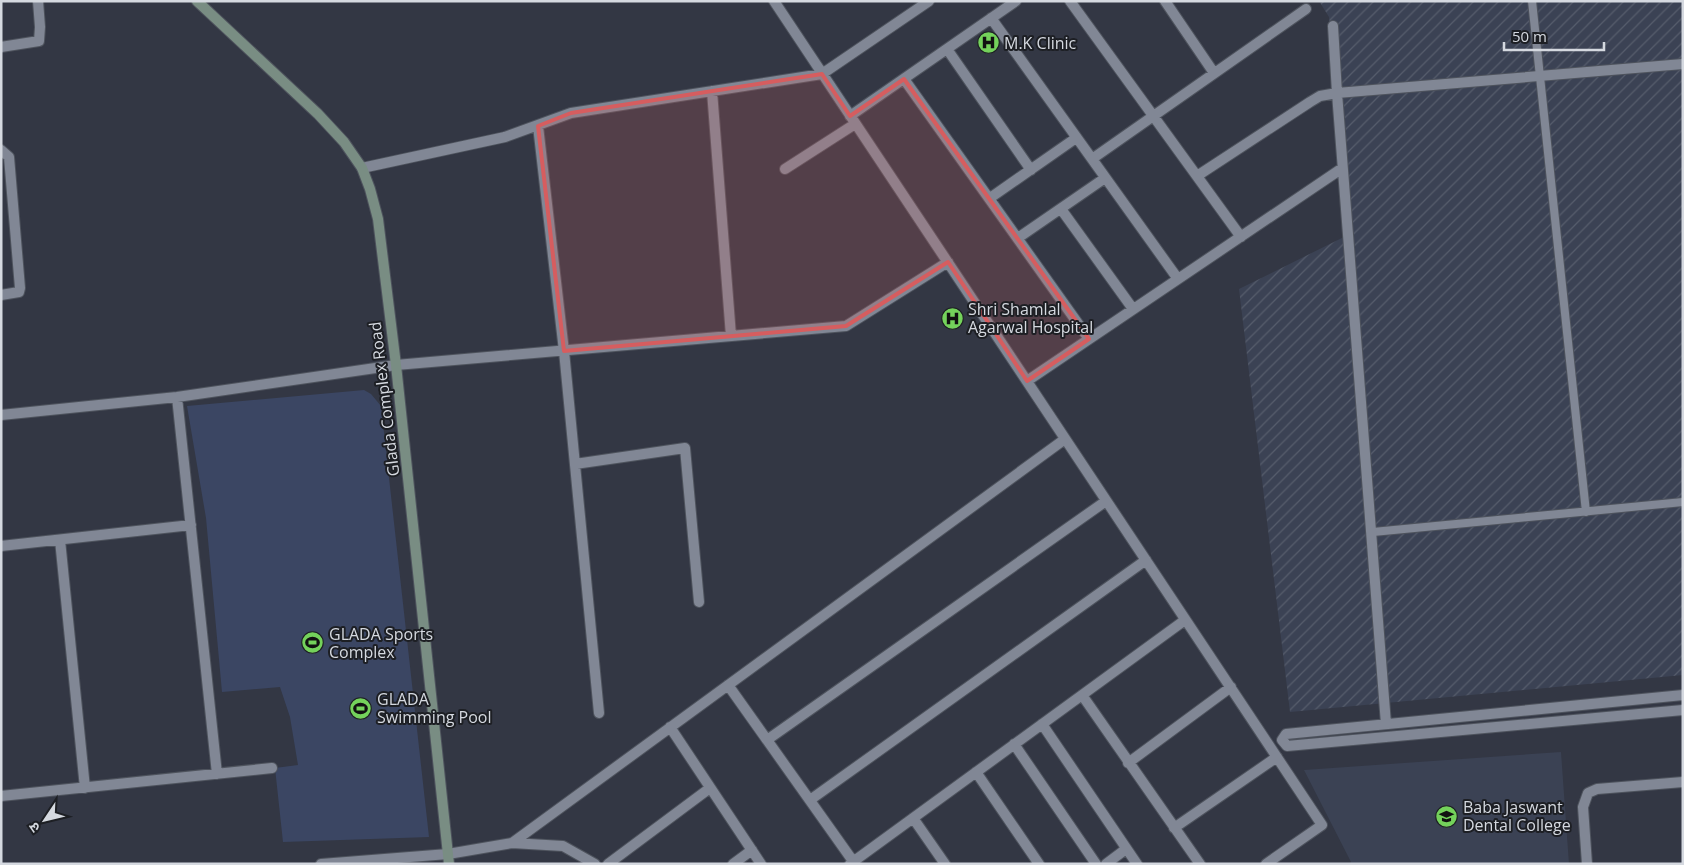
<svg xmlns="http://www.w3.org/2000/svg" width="1684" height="865" font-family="'Open Sans','Noto Sans Devanagari',sans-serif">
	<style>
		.built { fill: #3b4254 }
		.industrial { fill: url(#industrial-furrows) }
		.park { fill: #3b4663 }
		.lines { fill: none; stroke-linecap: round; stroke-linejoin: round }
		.lane-casing { stroke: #4e535d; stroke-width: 10 }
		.street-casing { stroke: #4e535d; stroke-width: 12 }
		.secondary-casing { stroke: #4e535d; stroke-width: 12 }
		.lane { stroke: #818795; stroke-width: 8 }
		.street { stroke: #818795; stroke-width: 10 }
		.secondary { stroke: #798d83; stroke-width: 10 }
		.marked { fill: #d65d5f; fill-opacity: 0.2; stroke: #d65d5f; stroke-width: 4; stroke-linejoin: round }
		.labels { text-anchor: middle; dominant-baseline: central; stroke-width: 4; stroke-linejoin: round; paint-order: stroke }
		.poi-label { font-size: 16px; fill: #d5d9e0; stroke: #1d1f24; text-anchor: start }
		.street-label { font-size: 16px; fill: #d5d9e0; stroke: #1d1f24 }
	</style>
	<defs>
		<pattern id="industrial-furrows" width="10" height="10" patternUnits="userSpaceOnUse" patternTransform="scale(1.25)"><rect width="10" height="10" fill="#3b4254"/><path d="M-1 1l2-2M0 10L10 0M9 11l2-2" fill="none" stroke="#565d6c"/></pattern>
	</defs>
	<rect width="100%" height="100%" fill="#333744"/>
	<!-- built -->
	<path class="built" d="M1561,752L1569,864H1350L1351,862L1304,770Z"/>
	<!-- industrial -->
	<path class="industrial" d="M1319,1H1683V675L1290,712L1239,289L1352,233L1329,17Z"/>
	<!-- park -->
	<path class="park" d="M364,390L371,394L381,406L429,837L283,842L275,768L298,765L290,717L280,687L222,692L206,518L187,406Z"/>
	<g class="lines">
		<defs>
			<path id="lane" d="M1532,1L1586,512
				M1373,532L1683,502"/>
			<path id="street" d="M774,1L1322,825L1266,864
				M1070,1L1241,237
				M1165,1L1214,73
				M991,18L1178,279
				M1,47L39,41L40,27L38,1
				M947,49L1031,170
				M904,79L1089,339
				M712,91L731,336
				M850,116L1016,1
				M538,126L564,351L599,713
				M1,150L9,157L20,288L19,292L1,295
				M1092,159L1306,9
				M362,168L505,137L571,113L822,74L929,1
				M785,169L855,124
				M1197,176L1310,102L1320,96L1337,93L1333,26
				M990,198L1076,138
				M1061,209L1133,309
				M1018,238L1105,178
				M1027,381L1341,169
				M177,397L217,774
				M1,415L177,397L396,365L846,326L948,262
				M575,464L685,448L699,602
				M60,540L85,788
				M1,546L191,525
				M728,685L855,864
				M1082,695L1200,864
				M1042,724L1137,864
				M1386,724L1337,93L1683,64
				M670,727L761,864
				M767,740L1106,501
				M1282,740L1286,734L1683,695
				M1282,740L1287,746L1683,710
				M1014,744L1096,864
				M1128,763L1231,687
				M976,772L1039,864
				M1,796L272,768
				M810,800L1146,560
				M913,818L945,864
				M1174,828L1277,757
				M512,843L1065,439
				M321,864L448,854L512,843L563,846L595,864
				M608,864L710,788
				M733,864L752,850
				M850,864L1185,620
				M1106,864L1126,849
				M1587,864L1583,807L1588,793L1597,789L1683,782"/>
			<path id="secondary" d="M197,1L318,114L344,142L362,168L370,189L378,219L396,365L449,864"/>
		</defs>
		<!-- lane casing -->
		<use href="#lane" class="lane-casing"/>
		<!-- street casing -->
		<use href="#street" class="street-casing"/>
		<!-- secondary casing -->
		<use href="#secondary" class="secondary-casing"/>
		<!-- lane -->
		<use href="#lane" class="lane"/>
		<!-- street -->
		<use href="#street" class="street"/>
		<!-- secondary -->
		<use href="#secondary" class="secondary"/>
	</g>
	<!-- marked area -->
	<path class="marked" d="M822,74L850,116L904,79L1089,339L1027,381L948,262L846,326L564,351L538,126L571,113Z"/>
	<!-- icons -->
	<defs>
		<symbol id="hospital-disc" viewBox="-11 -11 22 22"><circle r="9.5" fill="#74d25b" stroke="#1d1f24"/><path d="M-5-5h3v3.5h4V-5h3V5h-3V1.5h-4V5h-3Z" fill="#111"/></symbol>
		<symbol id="stadium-disc" viewBox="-11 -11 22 22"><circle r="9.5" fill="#74d25b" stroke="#1d1f24"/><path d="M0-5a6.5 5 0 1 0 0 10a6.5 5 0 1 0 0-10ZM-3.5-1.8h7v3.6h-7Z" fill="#111"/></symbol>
		<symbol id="university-disc" viewBox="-11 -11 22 22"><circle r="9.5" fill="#74d25b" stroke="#1d1f24"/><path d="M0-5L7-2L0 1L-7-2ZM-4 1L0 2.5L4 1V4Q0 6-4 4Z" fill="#111"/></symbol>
	</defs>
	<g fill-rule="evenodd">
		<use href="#hospital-disc" x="976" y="30" width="25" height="25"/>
		<use href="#hospital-disc" x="940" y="306" width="25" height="25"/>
		<use href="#stadium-disc" x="300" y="630" width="25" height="25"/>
		<use href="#stadium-disc" x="348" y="696" width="25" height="25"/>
		<use href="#university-disc" x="1434" y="804" width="25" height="25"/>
	</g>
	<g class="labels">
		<!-- poi labels -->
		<g class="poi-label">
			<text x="1004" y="43">M.K Clinic</text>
			<text x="968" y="309">Shri Shamlal<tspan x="968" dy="18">Agarwal Hospital</tspan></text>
			<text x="329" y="634">GLADA Sports<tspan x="329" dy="18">Complex</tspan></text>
			<text x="377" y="699">GLADA<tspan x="377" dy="18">Swimming Pool</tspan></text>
			<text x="1463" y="807">Baba Jaswant<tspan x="1463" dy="18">Dental College</tspan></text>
		</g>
		<!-- street labels -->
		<g class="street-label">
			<text transform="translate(384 399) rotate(-97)">Glada Complex Road</text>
		</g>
	</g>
	<!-- border -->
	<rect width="1684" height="865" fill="none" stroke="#d5d9e0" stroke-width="5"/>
	<!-- north arrow -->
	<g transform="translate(45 820) rotate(235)" stroke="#1d1f24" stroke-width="4" paint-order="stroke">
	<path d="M0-4L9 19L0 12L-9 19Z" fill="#d5d9e0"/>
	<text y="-8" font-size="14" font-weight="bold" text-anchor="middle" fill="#d5d9e0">उ</text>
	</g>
	<!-- scale -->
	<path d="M1504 42v8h100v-8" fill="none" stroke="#d5d9e0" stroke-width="2.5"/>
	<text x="1512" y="42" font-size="15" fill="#d5d9e0" stroke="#1d1f24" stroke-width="4" paint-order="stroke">50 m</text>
</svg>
